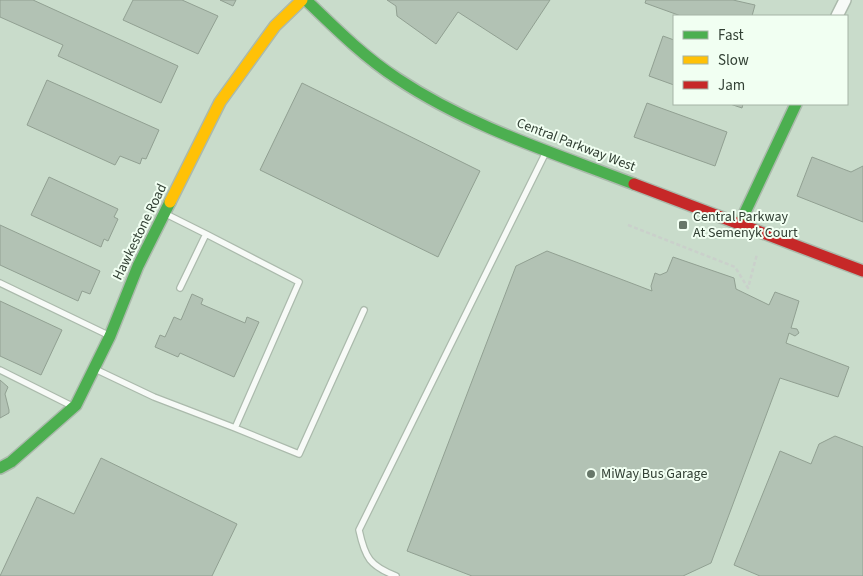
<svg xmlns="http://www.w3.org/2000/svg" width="863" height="576" font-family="'Source Sans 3',sans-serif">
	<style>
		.building { fill: #b2c2b4; stroke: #91a092 }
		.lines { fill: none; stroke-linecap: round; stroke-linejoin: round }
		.lane-casing { stroke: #abbaac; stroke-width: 8 }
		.street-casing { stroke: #abbaac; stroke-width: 14 }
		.fast-casing { stroke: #abbaac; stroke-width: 14 }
		.slow-casing { stroke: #abbaac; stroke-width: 14 }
		.jam-casing { stroke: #abbaac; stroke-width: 14 }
		.path { stroke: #cad0cb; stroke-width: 2.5; stroke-dasharray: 4 2.5; stroke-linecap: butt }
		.lane { stroke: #f7faf7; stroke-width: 5.5 }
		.street { stroke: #f7faf7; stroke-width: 11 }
		.fast { stroke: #4caf50; stroke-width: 11 }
		.slow { stroke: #ffc107; stroke-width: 11 }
		.jam { stroke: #c62828; stroke-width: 11 }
		.poi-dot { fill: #677769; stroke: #f1fff2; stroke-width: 2 }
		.labels { text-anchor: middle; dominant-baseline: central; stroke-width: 4; stroke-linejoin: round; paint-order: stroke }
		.street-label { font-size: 14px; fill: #324034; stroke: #f1fff2 }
		.poi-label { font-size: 14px; fill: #324034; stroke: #f1fff2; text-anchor: start }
	</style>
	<rect width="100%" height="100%" fill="#c9dccb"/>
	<!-- building -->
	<path class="building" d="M0,0H33L178,66L161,103L58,56L63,45L0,17Z
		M133,0H182L218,16L198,54L123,20Z
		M220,0H236L233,6Z
		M387,0H550L517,50L458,12L436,44L397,16L396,6Z
		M646,0H733L755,5L752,16H681L645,3Z
		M663,36L674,40V85L649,76Z
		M47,80L159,130L146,159L142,158L140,164L120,156L115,165L27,125Z
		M302,83L480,171L438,257L260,170Z
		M647,103L727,132L715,166L634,137Z
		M730,104H743L742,108Z
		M812,157L851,172L863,166V222L797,196Z
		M49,177L118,209L114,217L118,219L108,241L104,239L101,247L31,215Z
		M0,225L100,271L90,294L82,291L78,301L0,265Z
		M547,251L652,291L651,286L655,273L660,275L667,272L673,257L734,278L736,289L769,305L775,292L799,301L791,328L797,329L799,333L795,336L789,333L786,343L849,367L838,397L780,378L711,563L683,576H472L407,551L516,266Z
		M192,294L203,299L201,304L245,323L247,317L259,322L234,377L180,353L178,357L155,347L160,335L165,337L174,317L181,320Z
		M0,301L62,330L41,375L0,356Z
		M0,380L8,387L5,394L9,410V413L0,418Z
		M835,436L863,447V576H760L734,565L780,451L811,464L819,444Z
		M101,458L237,524L212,576H0L37,497L74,514Z"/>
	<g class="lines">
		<defs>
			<path id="lane" d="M166,214L206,234L180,288
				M0,283L108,335
				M95,369L154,397L235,428L299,282L206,234
				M0,370L72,406
				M235,428L299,454L364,310
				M396,576C370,566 365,558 359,530L546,152"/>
			<path id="street" d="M837,16L845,0"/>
			<path id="fast" d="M306,0C335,28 364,57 398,79C470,127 554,153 634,184
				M740,223L796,104
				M0,468L11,462L76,405L110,336L138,266L170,202"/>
			<path id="slow" d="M170,202L220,102L275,26L302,0"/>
			<path id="jam" d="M634,184L863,271"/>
		</defs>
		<!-- lane casing -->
		<use href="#lane" class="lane-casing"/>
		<!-- street casing -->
		<use href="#street" class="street-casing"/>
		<!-- fast casing -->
		<use href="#fast" class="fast-casing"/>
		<!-- slow casing -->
		<use href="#slow" class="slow-casing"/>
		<!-- jam casing -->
		<use href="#jam" class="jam-casing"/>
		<!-- path -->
		<path class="path" d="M628,225L735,267L748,288L757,254"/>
		<!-- lane -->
		<use href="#lane" class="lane"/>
		<!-- street -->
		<use href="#street" class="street"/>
		<!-- fast -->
		<use href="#fast" class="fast"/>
		<!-- slow -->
		<use href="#slow" class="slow"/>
		<!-- jam -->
		<use href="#jam" class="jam"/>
	</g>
	<!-- markers -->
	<g class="poi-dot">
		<rect x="678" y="220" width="10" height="10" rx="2.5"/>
		<circle cx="591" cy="474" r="5"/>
	</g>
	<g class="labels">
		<!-- street labels -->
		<g class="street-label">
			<text transform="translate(576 145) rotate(21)">Central Parkway West</text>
			<text transform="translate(140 232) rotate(-64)">Hawkestone Road</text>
		</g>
		<!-- poi labels -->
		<g class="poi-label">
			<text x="693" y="217">Central Parkway<tspan x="693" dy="16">At Semenyk Court</tspan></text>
			<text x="601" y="474">MiWay Bus Garage</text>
		</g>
	</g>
	<!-- legend -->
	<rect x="673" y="15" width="175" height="90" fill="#f1fff2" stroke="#a5b3a6"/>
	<rect x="683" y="31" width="25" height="8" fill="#4caf50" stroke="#a5b3a6"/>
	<text x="718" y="40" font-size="15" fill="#324034">Fast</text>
	<rect x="683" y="56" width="25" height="8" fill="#ffc107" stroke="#a5b3a6"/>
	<text x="718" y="65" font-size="15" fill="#324034">Slow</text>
	<rect x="683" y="81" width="25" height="8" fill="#c62828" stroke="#a5b3a6"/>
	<text x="718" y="90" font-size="15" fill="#324034">Jam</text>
</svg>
